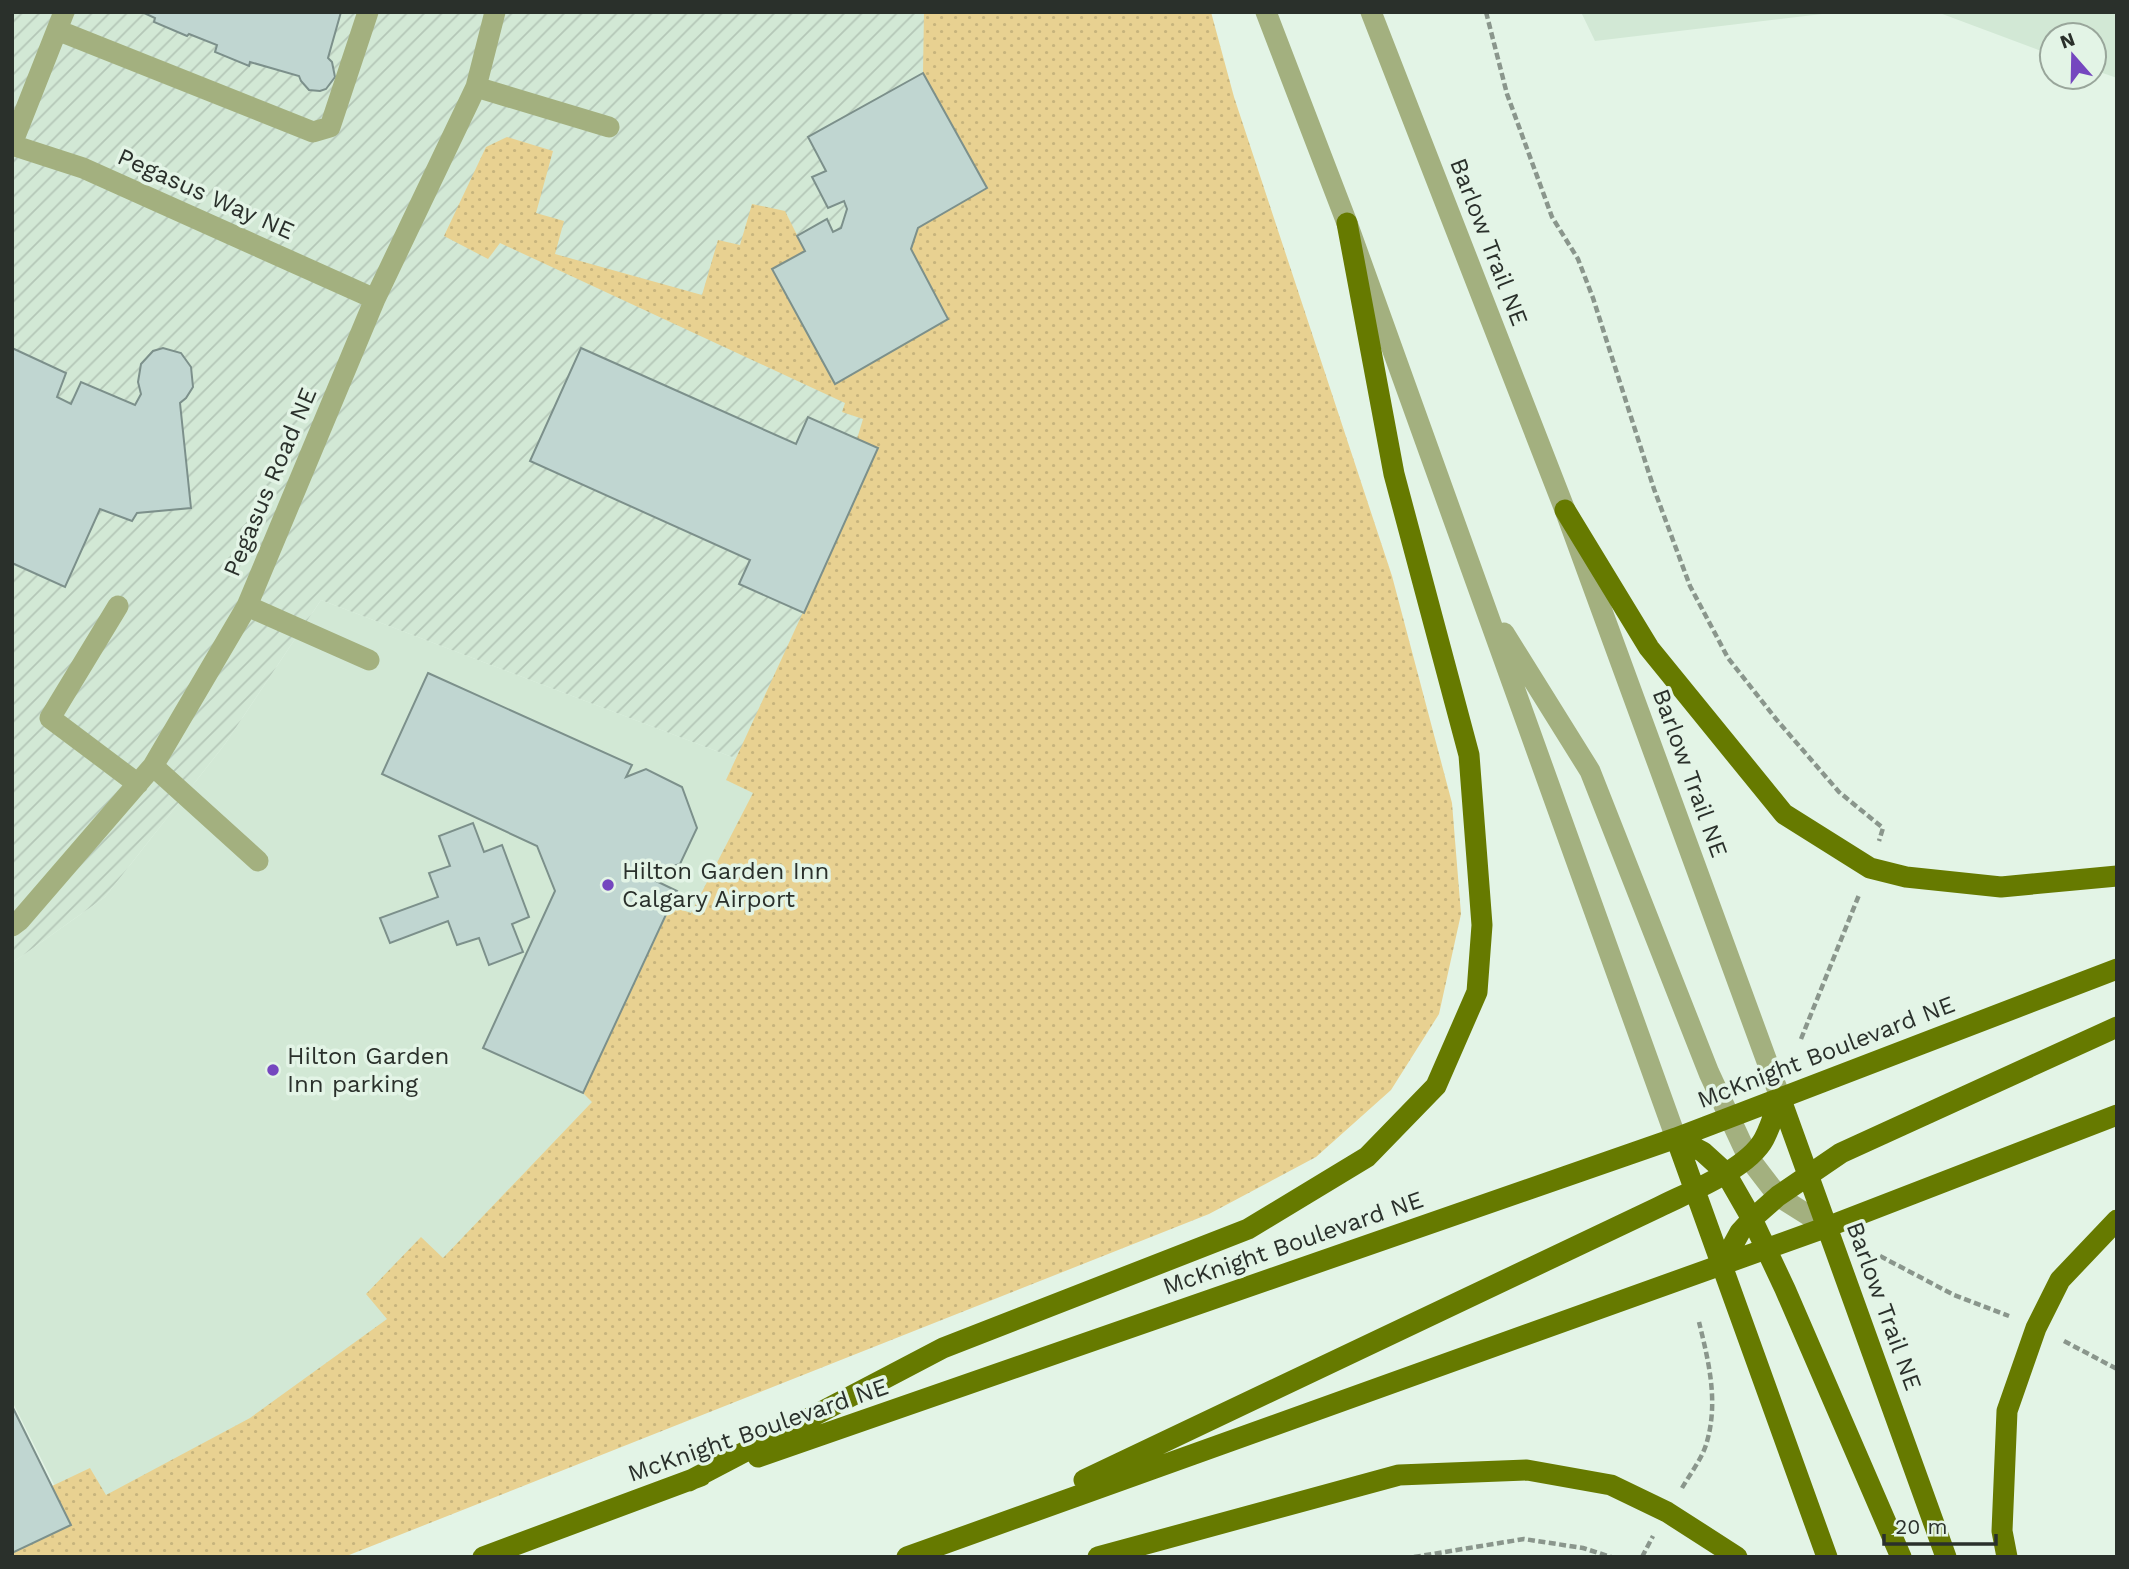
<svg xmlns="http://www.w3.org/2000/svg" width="2129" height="1569" font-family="'Work Sans',sans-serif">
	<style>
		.built { fill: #d2e8d5 }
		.industrial { fill: url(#industrial-furrows) }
		.green { fill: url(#green-dots) }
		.building { fill: #c0d6d1; stroke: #7c908b; stroke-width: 2 }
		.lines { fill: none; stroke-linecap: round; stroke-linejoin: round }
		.path { stroke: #8a968c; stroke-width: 4.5; stroke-dasharray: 7 3.5; stroke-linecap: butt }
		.minor { stroke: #a3b07f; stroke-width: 21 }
		.major { stroke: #667a00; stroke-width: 21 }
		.poi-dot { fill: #7547bf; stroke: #e3f4e6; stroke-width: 2.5 }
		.labels { text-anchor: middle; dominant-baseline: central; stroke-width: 7; stroke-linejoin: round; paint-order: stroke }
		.street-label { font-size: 24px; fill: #2a302b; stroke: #e3f4e6 }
		.poi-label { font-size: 24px; fill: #2a302b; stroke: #e3f4e6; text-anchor: start }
	</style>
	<defs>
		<pattern id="industrial-furrows" width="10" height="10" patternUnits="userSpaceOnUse" patternTransform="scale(1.75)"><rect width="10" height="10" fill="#d2e8d5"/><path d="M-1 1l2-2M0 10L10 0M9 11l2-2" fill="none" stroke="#b4c7b7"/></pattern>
		<pattern id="green-dots" width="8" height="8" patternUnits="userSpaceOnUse" patternTransform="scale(1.75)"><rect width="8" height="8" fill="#e8d191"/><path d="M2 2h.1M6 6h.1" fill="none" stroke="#c7b47d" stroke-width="1.8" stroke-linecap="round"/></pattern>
	</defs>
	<rect width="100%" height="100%" fill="#e3f4e6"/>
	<!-- built -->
	<path class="built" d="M1581,12H1839L1595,41Z
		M1937,12H2117V78L2094,70V35H2052V55Z
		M321,600L774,773L603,1141L402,1353L84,1544L12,1401V963L105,897L225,744Z"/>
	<!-- industrial -->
	<path class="industrial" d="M12,12H1010L957,399L774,773L321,600L225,744L105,897L12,963Z"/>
	<!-- green -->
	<path class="green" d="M924,12H1211L1234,97L1392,576L1452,803L1461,914L1439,1014L1391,1090L1316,1157L1209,1214L344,1557H12V1553L71,1525L52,1486L90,1468L106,1495L250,1418L387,1319L366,1294L421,1237L443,1258L592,1102L583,1093L671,906L691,913L753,793L726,780L878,449L857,439L863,419L842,412L845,403L500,243L488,259L444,236L486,147L507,137L553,151L536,213L564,221L555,254L702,295L718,240L740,245L752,204L785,211L805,251L772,269L835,384L948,319L911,249L918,228L987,188L923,73Z"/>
	<!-- building -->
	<path class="building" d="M142,12H341L328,58L332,62L335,77L326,89L320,91L309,90L301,81L299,76L250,62L249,66L215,52L217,45L189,34L187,36L154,22L155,18Z
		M923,73L987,188L918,228L911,249L948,319L835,384L772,269L805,251L797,236L827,219L833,232L841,228L847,209L844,201L828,208L812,177L826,171L808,137Z
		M12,348L66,373L57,397L71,404L81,382L135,405L141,394L138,382L141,364L153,351L163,348L181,353L191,367L193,387L186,398L180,403L191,508L137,513L132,521L100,509L65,587L12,563Z
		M581,348L796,444L808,417L878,448L804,613L739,584L750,560L530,461Z
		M428,673L632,765L626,777L646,769L682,787L697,828L680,864L652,872V879L677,891L583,1093L483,1048L555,891L537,846L382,774Z
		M473,823L484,852L502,845L529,917L512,924L523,952L489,965L479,938L457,945L448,921L390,943L380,918L438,897L429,873L450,866L439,836Z
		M12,1406L71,1525L12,1553Z"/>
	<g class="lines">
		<!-- path -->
		<path class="path" d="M1486,12L1507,94L1552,217L1578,259L1593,298L1654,489L1690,586L1728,658L1776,719L1839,792L1883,828L1879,841
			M1801,1039L1859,895
			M1880,1256L1954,1295L2009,1316
			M2064,1341L2117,1369
			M1682,1488C1690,1474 1701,1460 1706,1445C1719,1403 1709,1363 1699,1322
			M1414,1557L1524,1539L1583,1548L1611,1557
			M1642,1557L1653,1536"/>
		<!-- minor -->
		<path class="minor" d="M1266,12L1347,223L1676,1138
			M1371,12L1565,510L1780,1097
			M57,30L313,132L330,127L368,12
			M476,87L609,127
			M12,144L64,12
			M12,145L83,168L375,299
			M118,606L50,718L138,784
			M247,606L369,660
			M1504,633L1590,771L1709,1073L1748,1157L1778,1196L1827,1227
			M153,766L258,861
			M12,926L20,920L153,766L247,606L375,299L476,87L495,12"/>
		<!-- major -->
		<path class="major" d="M1565,510L1649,648L1784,814L1870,868L1906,877L2001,887L2117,876
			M1780,1097L1946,1557
			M1676,1138L1703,1152L1725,1172L1752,1219L1785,1289L1901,1557
			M1676,1138L1827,1557
			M1722,1265L1740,1232L1752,1219L1778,1196L1841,1153L2117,1027
			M758,1457L1676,1138L2117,969
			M1084,1480L1659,1207C1689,1192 1748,1169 1764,1139C1771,1126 1775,1111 1780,1097
			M689,1481L943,1348L1248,1229L1367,1157L1436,1086L1477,992L1482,925L1469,755L1394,474L1347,223
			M483,1557L701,1476
			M907,1557L1827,1227L2117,1115
			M1098,1557L1399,1475L1527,1470L1611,1485L1667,1512L1737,1557
			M2007,1557L2002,1531L2007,1411L2036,1328L2060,1280L2117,1220"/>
	</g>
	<!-- markers -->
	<g class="poi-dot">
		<circle cx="608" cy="885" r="7"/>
		<circle cx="273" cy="1070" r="7"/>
	</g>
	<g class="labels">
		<!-- street labels -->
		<g class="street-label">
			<text transform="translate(206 194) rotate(24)">Pegasus Way NE</text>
			<text transform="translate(1489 242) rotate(69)">Barlow Trail NE</text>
			<text transform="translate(270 482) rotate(-67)">Pegasus Road NE</text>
			<text transform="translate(1690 773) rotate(70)">Barlow Trail NE</text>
			<text transform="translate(1826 1052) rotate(-21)">McKnight Boulevard NE</text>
			<text transform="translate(1293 1243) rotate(-19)">McKnight Boulevard NE</text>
			<text transform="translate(1884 1306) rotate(70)">Barlow Trail NE</text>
			<text transform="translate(758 1430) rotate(-19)">McKnight Boulevard NE</text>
		</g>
		<!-- poi labels -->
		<g class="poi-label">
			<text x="622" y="871">Hilton Garden Inn<tspan x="622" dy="28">Calgary Airport</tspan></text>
			<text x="287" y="1056">Hilton Garden<tspan x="287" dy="28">Inn parking</tspan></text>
		</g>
	</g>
	<!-- border -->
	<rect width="2129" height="1569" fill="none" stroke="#2a302b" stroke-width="28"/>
	<!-- north arrow -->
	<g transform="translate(2073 56) rotate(340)"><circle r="33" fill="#e3f4e6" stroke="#99a69b" stroke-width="2"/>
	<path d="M0-5L12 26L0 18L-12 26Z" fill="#7547bf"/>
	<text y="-10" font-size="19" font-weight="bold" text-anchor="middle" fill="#2a302b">N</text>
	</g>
	<!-- scale -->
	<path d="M1884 1534v10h112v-10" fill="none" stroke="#2a302b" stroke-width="3.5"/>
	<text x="1895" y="1534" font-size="21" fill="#2a302b" stroke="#e3f4e6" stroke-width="5" paint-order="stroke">20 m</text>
</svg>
